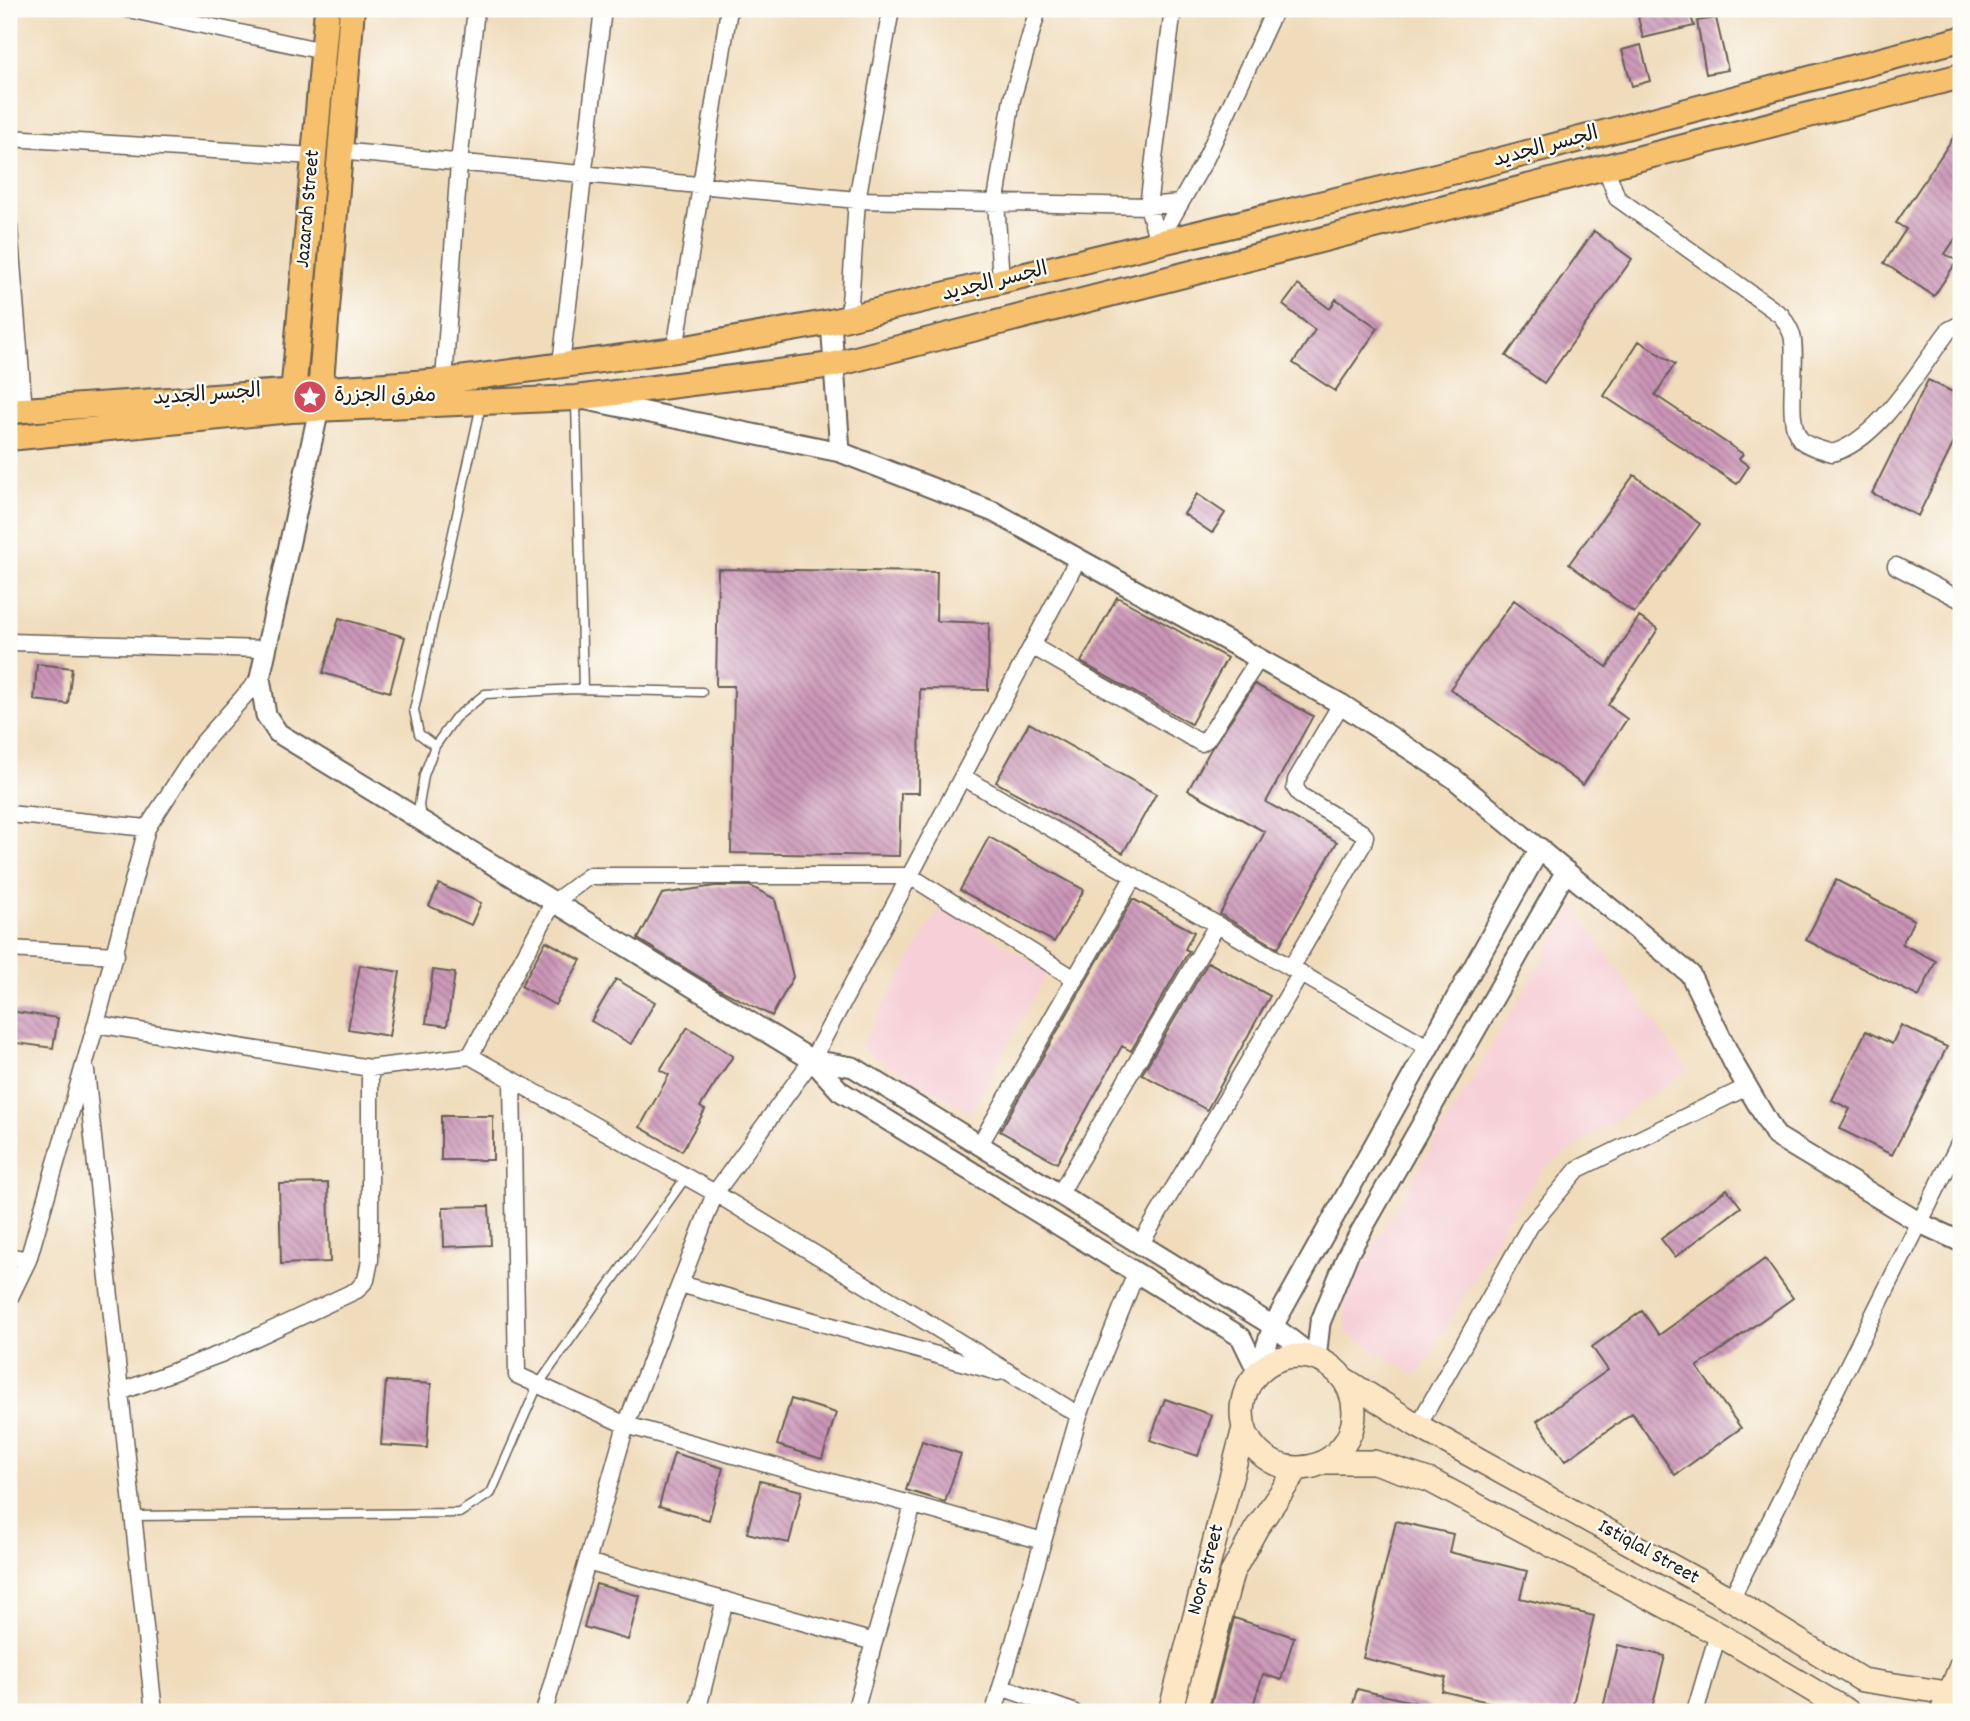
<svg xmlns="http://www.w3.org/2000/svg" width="1970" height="1721" font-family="Dekko,'Playpen Sans Arabic',sans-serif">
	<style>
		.built { fill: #f6cfd7 }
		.building { fill: url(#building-back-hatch) }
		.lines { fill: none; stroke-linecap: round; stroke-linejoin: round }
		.service-casing { stroke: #665f54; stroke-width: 11 }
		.minor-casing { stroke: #665f54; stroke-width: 19 }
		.tertiary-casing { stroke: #665f54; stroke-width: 23 }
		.secondary-casing { stroke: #665f54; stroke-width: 26 }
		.primary-casing { stroke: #665f54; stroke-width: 28 }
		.service { stroke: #fff; stroke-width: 8 }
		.minor { stroke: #fff; stroke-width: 16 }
		.tertiary { stroke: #fff; stroke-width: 19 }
		.secondary { stroke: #fce6c4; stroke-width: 23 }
		.primary { stroke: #f7c06c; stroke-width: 24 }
		.labels { text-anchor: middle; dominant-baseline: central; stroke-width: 5; stroke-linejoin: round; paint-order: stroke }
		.street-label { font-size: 21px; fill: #1c1c1c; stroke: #fdfcf7 }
		.poi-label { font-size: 21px; fill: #1c1c1c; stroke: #fdfcf7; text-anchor: start }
	</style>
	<defs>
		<pattern id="building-back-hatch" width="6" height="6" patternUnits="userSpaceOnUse" patternTransform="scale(1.75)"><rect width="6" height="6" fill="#ca95b7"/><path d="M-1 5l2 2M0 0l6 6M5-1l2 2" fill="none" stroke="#a37994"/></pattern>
	</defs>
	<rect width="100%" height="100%" fill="#fdfcf7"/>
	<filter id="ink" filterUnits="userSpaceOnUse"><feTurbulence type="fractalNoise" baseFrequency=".0143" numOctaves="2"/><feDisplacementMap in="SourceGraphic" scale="14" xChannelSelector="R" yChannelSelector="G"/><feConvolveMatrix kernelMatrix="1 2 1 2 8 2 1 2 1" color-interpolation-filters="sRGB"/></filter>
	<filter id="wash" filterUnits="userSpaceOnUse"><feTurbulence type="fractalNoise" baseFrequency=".00686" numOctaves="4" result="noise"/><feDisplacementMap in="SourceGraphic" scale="28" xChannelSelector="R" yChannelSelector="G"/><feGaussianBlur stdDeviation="1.57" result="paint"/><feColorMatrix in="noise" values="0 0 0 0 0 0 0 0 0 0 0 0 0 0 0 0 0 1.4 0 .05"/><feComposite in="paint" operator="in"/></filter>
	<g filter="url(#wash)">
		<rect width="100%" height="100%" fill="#f0dcbb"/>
		<!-- built -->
		<path class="built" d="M941,906L1048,972L971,1113L860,1048Z
			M1574,907L1688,1070L1542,1170L1507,1219L1418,1377L1347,1333L1344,1296Z"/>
		<g id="blocks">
			<!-- building -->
			<path class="building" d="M1671,9H1689L1694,26L1643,38L1638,17Z
				M1716,18L1728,70L1706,74L1697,21Z
				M1641,45L1650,81L1632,86L1622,50Z
				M1961,126V230L1945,254L1957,261L1934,296L1884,263L1906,229L1896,223Z
				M1594,231L1632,259L1544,383L1506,356Z
				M1298,285L1330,309L1336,299L1378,328L1335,391L1293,363L1315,330L1283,305Z
				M1639,341L1675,364L1655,395L1743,454L1739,459L1749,466L1737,484L1604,396Z
				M1928,380L1961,396V428L1918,516L1872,493Z
				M1634,475L1700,524L1634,613L1569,564Z
				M1197,494L1225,513L1212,533L1184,514Z
				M718,569L937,572L936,621L989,623L988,690L920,689L919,793H901L899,856L731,853L734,686H716Z
				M1117,597L1227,658L1191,724L1081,662Z
				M1514,600L1607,667L1639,617L1658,629L1608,705L1627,719L1583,785L1450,689Z
				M339,618L405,637L390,692L323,673Z
				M37,664L72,668L68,704L34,700Z
				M1255,684L1313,716L1266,802L1337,842L1278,948L1220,914L1265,832L1188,790L1211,749Z
				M1029,723L1156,794L1123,853L996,782Z
				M989,837L1084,890L1054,942L960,890Z
				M1836,880L1914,920L1902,944L1936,961L1919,997L1806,940Z
				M439,884L481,903L471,925L429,906Z
				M715,886H750L775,899L793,977L772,1016L719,989L638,939L662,894Z
				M1133,899L1194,932L1185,949L1189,951L1131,1051L1122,1046L1057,1163L1000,1131Z
				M546,941L581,960L555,1005L521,986Z
				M1208,962L1270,996L1207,1110L1142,1074Z
				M360,965L400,972L389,1036L348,1029Z
				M433,970L455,973L447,1026L426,1023Z
				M616,979L655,1002L631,1044L591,1021Z
				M9,1011L58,1018L53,1048L9,1042Z
				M1901,1025L1947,1047L1892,1155L1840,1129L1850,1109L1832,1100L1866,1031L1892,1044Z
				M688,1027L733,1056L700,1107L705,1110L682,1151L640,1127L669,1075L660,1070Z
				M441,1116H493V1160H441Z
				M328,1183L330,1262L281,1264L279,1184Z
				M1727,1189L1741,1207L1675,1257L1661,1239Z
				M489,1206L491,1245L444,1247L443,1207Z
				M1765,1259L1793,1298L1697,1367L1741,1428L1675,1475L1632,1413L1565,1461L1537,1421L1608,1370L1592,1347L1642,1311L1659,1335Z
				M386,1381L431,1384L427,1448L381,1445Z
				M791,1399L836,1413L822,1459L777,1445Z
				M1165,1399L1212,1415L1198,1456L1150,1440Z
				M922,1441L961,1454L945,1502L906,1490Z
				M674,1453L723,1468L709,1520L659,1506Z
				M760,1481L802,1491L789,1543L747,1533Z
				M1396,1521L1453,1534L1449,1552L1527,1571L1520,1598L1594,1616L1571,1712H1530L1442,1691L1446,1678L1363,1658Z
				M596,1584L640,1596L628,1640L584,1627Z
				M1234,1618L1294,1637L1281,1680L1263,1674L1251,1712H1209Z
				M1618,1645L1665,1656L1651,1712H1602Z
				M1357,1689L1430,1706L1429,1712H1351Z"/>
		</g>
	</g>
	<g filter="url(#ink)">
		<use href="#blocks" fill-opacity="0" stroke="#665f54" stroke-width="2"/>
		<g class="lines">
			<defs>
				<path id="service" d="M576,402L583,689
					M435,746L419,734L414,710L481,405
					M421,818L419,805L424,775L435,746L455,718L485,694L575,689L702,692
					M133,1516L459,1513L491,1493L538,1385L686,1177"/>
				<path id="minor" d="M128,9L323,51
					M9,138L314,156
					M339,151L857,200L1148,206L1180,203
					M1606,168L1617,198L1782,316C1785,322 1790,328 1792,335C1799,362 1783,423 1802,441C1809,447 1823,450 1832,453C1879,441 1919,369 1949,330L1961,324
					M9,227L24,410
					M1158,242L1205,160L1275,9
					M1158,242L1148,206L1173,9
					M1001,282L996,200L1012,99L1036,16
					M849,318L857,200L891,9
					M675,350L729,9
					M561,364L603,9
					M444,381L459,163L476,9
					M1896,566L1961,600
					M9,642L267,649
					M1032,646L1201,743L1207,739L1260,657
					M963,777L1429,1048
					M9,814L147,828
					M9,949L116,955
					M1291,968L1363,844L1365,836L1361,832L1301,796L1295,788L1296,780L1341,704
					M96,1024L370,1068L470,1056L715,1193L1079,1415
					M470,1056L553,903L589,876H910L1075,979
					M86,1071L154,1712
					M512,1080L517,1375L626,1425L1043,1541
					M979,1146L1134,876
					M1059,1195L1217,925
					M1140,1245L1301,973
					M9,1256L28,1260
					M680,1284L998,1372
					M9,1299L28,1260L96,1024L147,828L201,745L260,678
					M120,1392L223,1353L357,1290L366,1280L370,1260V1068
					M1418,1426L1530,1226L1578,1169L1747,1087
					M587,1562L874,1642L855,1712
					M1731,1599L1961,1140
					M874,1642L913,1505
					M1001,1687L1073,1712
					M544,1712L626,1425L715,1193L812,1060L1078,559
					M697,1712L725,1600
					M994,1712L1079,1415L1136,1273
					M1695,1712L1718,1634"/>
				<path id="tertiary" d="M831,322L840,452
					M587,400L840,452L994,512L1341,704L1452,777L1690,974L1734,1064L1776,1136L1920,1223L1961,1242
					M319,409L260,678L266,715L278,733L812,1060L840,1091L1241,1337L1258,1372
					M812,1060L853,1067L1273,1326L1316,1359
					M1316,1359L1320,1323L1348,1254L1566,871
					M1258,1372L1273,1326L1540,848"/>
				<path id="secondary" d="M1242 1412a56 56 0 1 1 112 0a56 56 0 1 1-112 0Z
					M1344,1379L1418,1426L1731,1599L1862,1680L1961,1695
					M1324,1462H1374L1431,1481L1718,1634L1849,1712
					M1170,1712L1244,1428
					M1195,1712L1232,1573L1256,1529L1298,1468
					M1942,1712L1961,1666"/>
				<path id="primary" d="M319,405L352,9
					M292,406L327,9
					M9,411L444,381L675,350L831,322L1485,164L1961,39
					M9,438L291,410L576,398L832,365L1961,76"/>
			</defs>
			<!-- service casing -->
			<use href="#service" class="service-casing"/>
			<!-- minor casing -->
			<use href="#minor" class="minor-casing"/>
			<!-- tertiary casing -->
			<use href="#tertiary" class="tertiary-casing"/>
			<!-- secondary casing -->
			<use href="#secondary" class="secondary-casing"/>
			<!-- primary casing -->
			<use href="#primary" class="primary-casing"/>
			<!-- service -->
			<use href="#service" class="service"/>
			<!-- minor -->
			<use href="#minor" class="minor"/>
			<!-- tertiary -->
			<use href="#tertiary" class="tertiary"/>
			<!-- secondary -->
			<use href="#secondary" class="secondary"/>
			<!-- primary -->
			<use href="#primary" class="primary"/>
		</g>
	</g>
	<!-- icons -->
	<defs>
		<symbol id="sight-disc" viewBox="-11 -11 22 22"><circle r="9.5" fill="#d1495b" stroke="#fdfcf7"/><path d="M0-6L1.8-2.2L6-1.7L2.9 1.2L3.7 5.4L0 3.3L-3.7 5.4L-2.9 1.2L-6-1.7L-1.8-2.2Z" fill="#fff"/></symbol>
	</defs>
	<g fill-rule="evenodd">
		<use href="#sight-disc" x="291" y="378" width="38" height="38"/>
	</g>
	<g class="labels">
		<!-- street labels -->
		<g class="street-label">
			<text transform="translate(1546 148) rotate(-15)">الجسر الجديد</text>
			<text transform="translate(309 209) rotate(-85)">Jazarah Street</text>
			<text transform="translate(995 283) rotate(-14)">الجسر الجديد</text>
			<text transform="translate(207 396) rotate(-4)">الجسر الجديد</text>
			<text transform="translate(1648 1553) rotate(29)">Istiqlal Street</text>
			<text transform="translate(1207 1570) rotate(-75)">Noor Street</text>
		</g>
		<!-- poi labels -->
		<g class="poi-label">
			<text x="334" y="397">مفرق الجزرة</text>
		</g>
	</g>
	<!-- margin -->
	<rect width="1970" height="1721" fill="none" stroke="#fdfcf7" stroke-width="35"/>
</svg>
